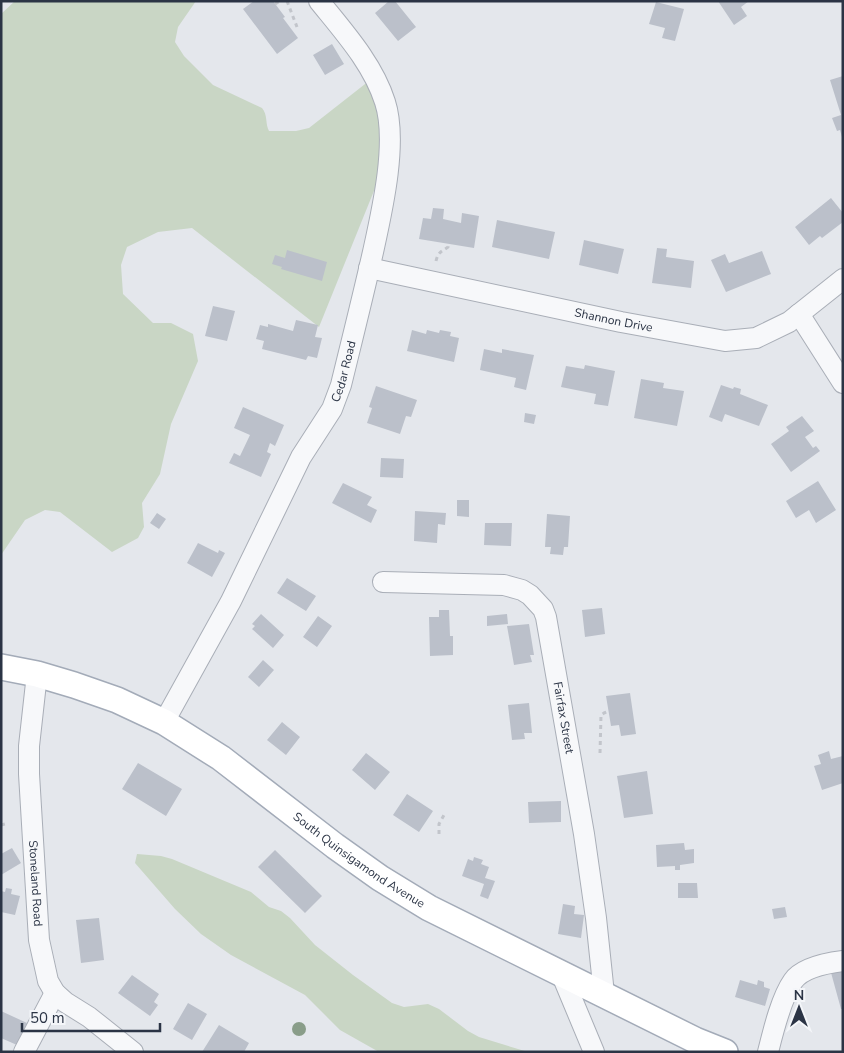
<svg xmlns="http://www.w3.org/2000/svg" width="844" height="1053" font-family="'Nunito Sans',sans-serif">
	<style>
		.green { fill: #c9d6c5 }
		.building { fill: #bbc0ca }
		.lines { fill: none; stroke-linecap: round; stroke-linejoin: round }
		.minor-casing { stroke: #a9aeb7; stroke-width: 22 }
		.major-casing { stroke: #a3abb8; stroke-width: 28 }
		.path { stroke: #c2c5cb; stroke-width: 3; stroke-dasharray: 4 4; stroke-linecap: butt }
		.minor { stroke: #f7f8fa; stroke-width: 20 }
		.major { stroke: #fff; stroke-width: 25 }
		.tree { fill: #899d89 }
		.labels { text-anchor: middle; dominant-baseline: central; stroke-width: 4; stroke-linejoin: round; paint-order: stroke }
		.street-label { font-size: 12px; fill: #2b3445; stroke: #f4f6f9 }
	</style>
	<rect width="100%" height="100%" fill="#e4e7ec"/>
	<!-- green -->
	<path class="green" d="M15,1H196L178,27L175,42L184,56L213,85L262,108C268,115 265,124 269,131H296L309,128L374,77L384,166L319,327L192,228L158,232L127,247L121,265L123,294L153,323H171L193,334L198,361L171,424L160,474L142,503L144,527L138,538L112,552L60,512L45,510L25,520L1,555V14Z
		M137,854L161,856L172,859L251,892L269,907L281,911L290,918L315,945L353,975L392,1003L404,1007L428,1004L439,1009L468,1031L479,1037L528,1052H379L340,1030L305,995L231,955L201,934L175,909L135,863Z"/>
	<!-- building -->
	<path class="building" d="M254,1H273L285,17L283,18L298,38L277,54L243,9Z
		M389,1H395L416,27L398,41L375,13Z
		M718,1H749L741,7L747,16L734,25Z
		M656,2L684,9L675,41L662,38L665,28L649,24Z
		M332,44L344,64L325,75L313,55Z
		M843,76V136L842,137L840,130L837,131L832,118L841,115L830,80Z
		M831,198L843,213V222L822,238L820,236L809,245L795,227Z
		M433,208L444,209L443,219L461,223L462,213L479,216L474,248L419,239L423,218L431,219Z
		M497,220L555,232L549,259L492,247Z
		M584,240L624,249L618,274L579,265Z
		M657,248L667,249L666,257L694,261L691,288L652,283Z
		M287,250L327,262L322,281L281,269L282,267L272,264L275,255L285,258Z
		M762,251L771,274L726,292L711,260L725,254L729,263Z
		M213,306L235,311L227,341L205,336Z
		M296,320L318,325L315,337L322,338L317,358L308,356L306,360L262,349L264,341L256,339L260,325L268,327V324L293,331Z
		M412,330L426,334L427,330L439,333L440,330L451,332L450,336L459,338L454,362L407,351Z
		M484,349L502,353V349L534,355L526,390L514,387L516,378L480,370Z
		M585,365L615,371L608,406L594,404L596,394L561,387L566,366L584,369Z
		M641,379L664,383L663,388L684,391L677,426L634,418Z
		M721,385L733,389L734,387L741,389L740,394L768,405L759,426L725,414L722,422L709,417Z
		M376,386L417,400L411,417L406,416L400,434L367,423L372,408L369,407Z
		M243,407L284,425L275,446L270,443L267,452L271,454L261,477L229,463L234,453L240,456L250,435L234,428Z
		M525,413L536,415L534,424L524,422Z
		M802,416L814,431L805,437L813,448L816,446L820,451L791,472L771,444L789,431L786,427Z
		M381,458L404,459L403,478L380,477Z
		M818,481L836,510L816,523L809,510L796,518L786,501Z
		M343,483L372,497L367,505L377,510L371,523L332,503Z
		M457,500H469V517L457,516Z
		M415,511L446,513L445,525L438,524L437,543L414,541Z
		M157,513L166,519L159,529L150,523Z
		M547,514L570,516L568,547H564L563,555L550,554L551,547H545Z
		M485,523H512L511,546L484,545Z
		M198,543L218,553L219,550L225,553L212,577L187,563Z
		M287,578L316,596L306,611L277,593Z
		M602,608L605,634L585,637L582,610Z
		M439,610H449L450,636H453V655L430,656L429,617H439Z
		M261,614L284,635L273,648L252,629L255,626L252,624Z
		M507,614L508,624L487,626V616Z
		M318,616L332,626L317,647L303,637Z
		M529,624L534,655H530L532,662L514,665L507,626Z
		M263,660L274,670L259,687L248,677Z
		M630,693L636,734L621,736L619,725L611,726L606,696Z
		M529,703L532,733H524L525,739L512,740L508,705Z
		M282,722L300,737L286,755L267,740Z
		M829,751L831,759L843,756V783L822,790L814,766L821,764L818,755Z
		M366,753L390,772L375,790L352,770Z
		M138,763L182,789L166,816L122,789Z
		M647,771L653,814L624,818L617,776Z
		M407,794L433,811L419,832L393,815Z
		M561,801V822L529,823L528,802Z
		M684,843L685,850L694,849V863L680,865V870H675V866L657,867L656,845Z
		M12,848L21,863L1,875V854Z
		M275,850L322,896L305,913L258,867Z
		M474,857L483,860L481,864L489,867L485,878L495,881L488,899L480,896L484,884L462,876L468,859L473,861Z
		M678,883H697L698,898H678Z
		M6,888L12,889L11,894L20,896L15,915L1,912V891L5,892Z
		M563,904L575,906L574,914L584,915L581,938L558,934Z
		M785,907L787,917L774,919L772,909Z
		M99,918L104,960L81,963L76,920Z
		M830,969L843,970V1009H841Z
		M132,975L159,994L154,1002L158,1005L150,1016L118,993Z
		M740,980L757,985L758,980L764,982V987L770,989L765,1006L735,997Z
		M188,1003L207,1014L192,1040L173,1029Z
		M1,1011L27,1023L17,1045L1,1038Z
		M219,1025L249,1043L244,1052H202Z"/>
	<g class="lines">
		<defs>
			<g id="minor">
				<path id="s1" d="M369,268L621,322L725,341L756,338L789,322L843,279"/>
				<path d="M799,314L843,383"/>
				<path id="s2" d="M383,582L504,585L522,590L530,595L543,609L546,617L584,834L596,918L604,994"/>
				<path id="s3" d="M37,674L29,746V774L39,940L48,981L55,993L65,1002L89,1017L133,1052"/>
				<path id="s4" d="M164,722L231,601L301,457L332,409L341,385C352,340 363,296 373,252C382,211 398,142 385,102C373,64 344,32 319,1"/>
				<path d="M561,973L594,1052"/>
				<path d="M24,1052L55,993"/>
				<path d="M768,1052C773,1032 781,998 793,981C802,968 827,963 843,961"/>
			</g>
			<g id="major">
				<path id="s5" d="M1,667L37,674L74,685L117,700L164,722L221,758L335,846L380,878L429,908L695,1040L725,1052"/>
			</g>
		</defs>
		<!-- minor casing -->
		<use href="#minor" class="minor-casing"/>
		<!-- major casing -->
		<use href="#major" class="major-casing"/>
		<!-- path -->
		<path class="path" d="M287,1L297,27
			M275,4L280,1
			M436,261C438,252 441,252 448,247V244
			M600,753L601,715L604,713L609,711
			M1,825L5,824
			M439,834V824L444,815"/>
		<!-- minor -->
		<use href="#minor" class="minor"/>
		<!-- major -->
		<use href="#major" class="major"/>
	</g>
	<!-- trees -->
	<circle class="tree" cx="299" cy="1029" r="7"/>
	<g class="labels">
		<!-- street labels -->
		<g class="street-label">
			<text stroke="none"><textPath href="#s1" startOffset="250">Shannon Drive</textPath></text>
			<text stroke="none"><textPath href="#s4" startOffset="395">Cedar Road</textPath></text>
			<text stroke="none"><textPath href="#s2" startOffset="279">Fairfax Street</textPath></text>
			<text stroke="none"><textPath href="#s5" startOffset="412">South Quinsigamond Avenue</textPath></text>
			<text stroke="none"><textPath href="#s3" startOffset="210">Stoneland Road</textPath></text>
		</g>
	</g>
	<!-- border -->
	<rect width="844" height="1053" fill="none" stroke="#2b3445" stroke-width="5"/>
	<!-- north arrow -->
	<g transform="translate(799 1008)" stroke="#f4f6f9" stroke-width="4" paint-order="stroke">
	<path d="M0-4L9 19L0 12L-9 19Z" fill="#2b3445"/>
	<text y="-8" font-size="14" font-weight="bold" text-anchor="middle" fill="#2b3445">N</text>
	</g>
	<!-- scale -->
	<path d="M22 1023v8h138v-8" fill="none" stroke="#2b3445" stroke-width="2.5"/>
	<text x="30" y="1023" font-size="15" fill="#2b3445" stroke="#f4f6f9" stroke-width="4" paint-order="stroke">50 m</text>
</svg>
